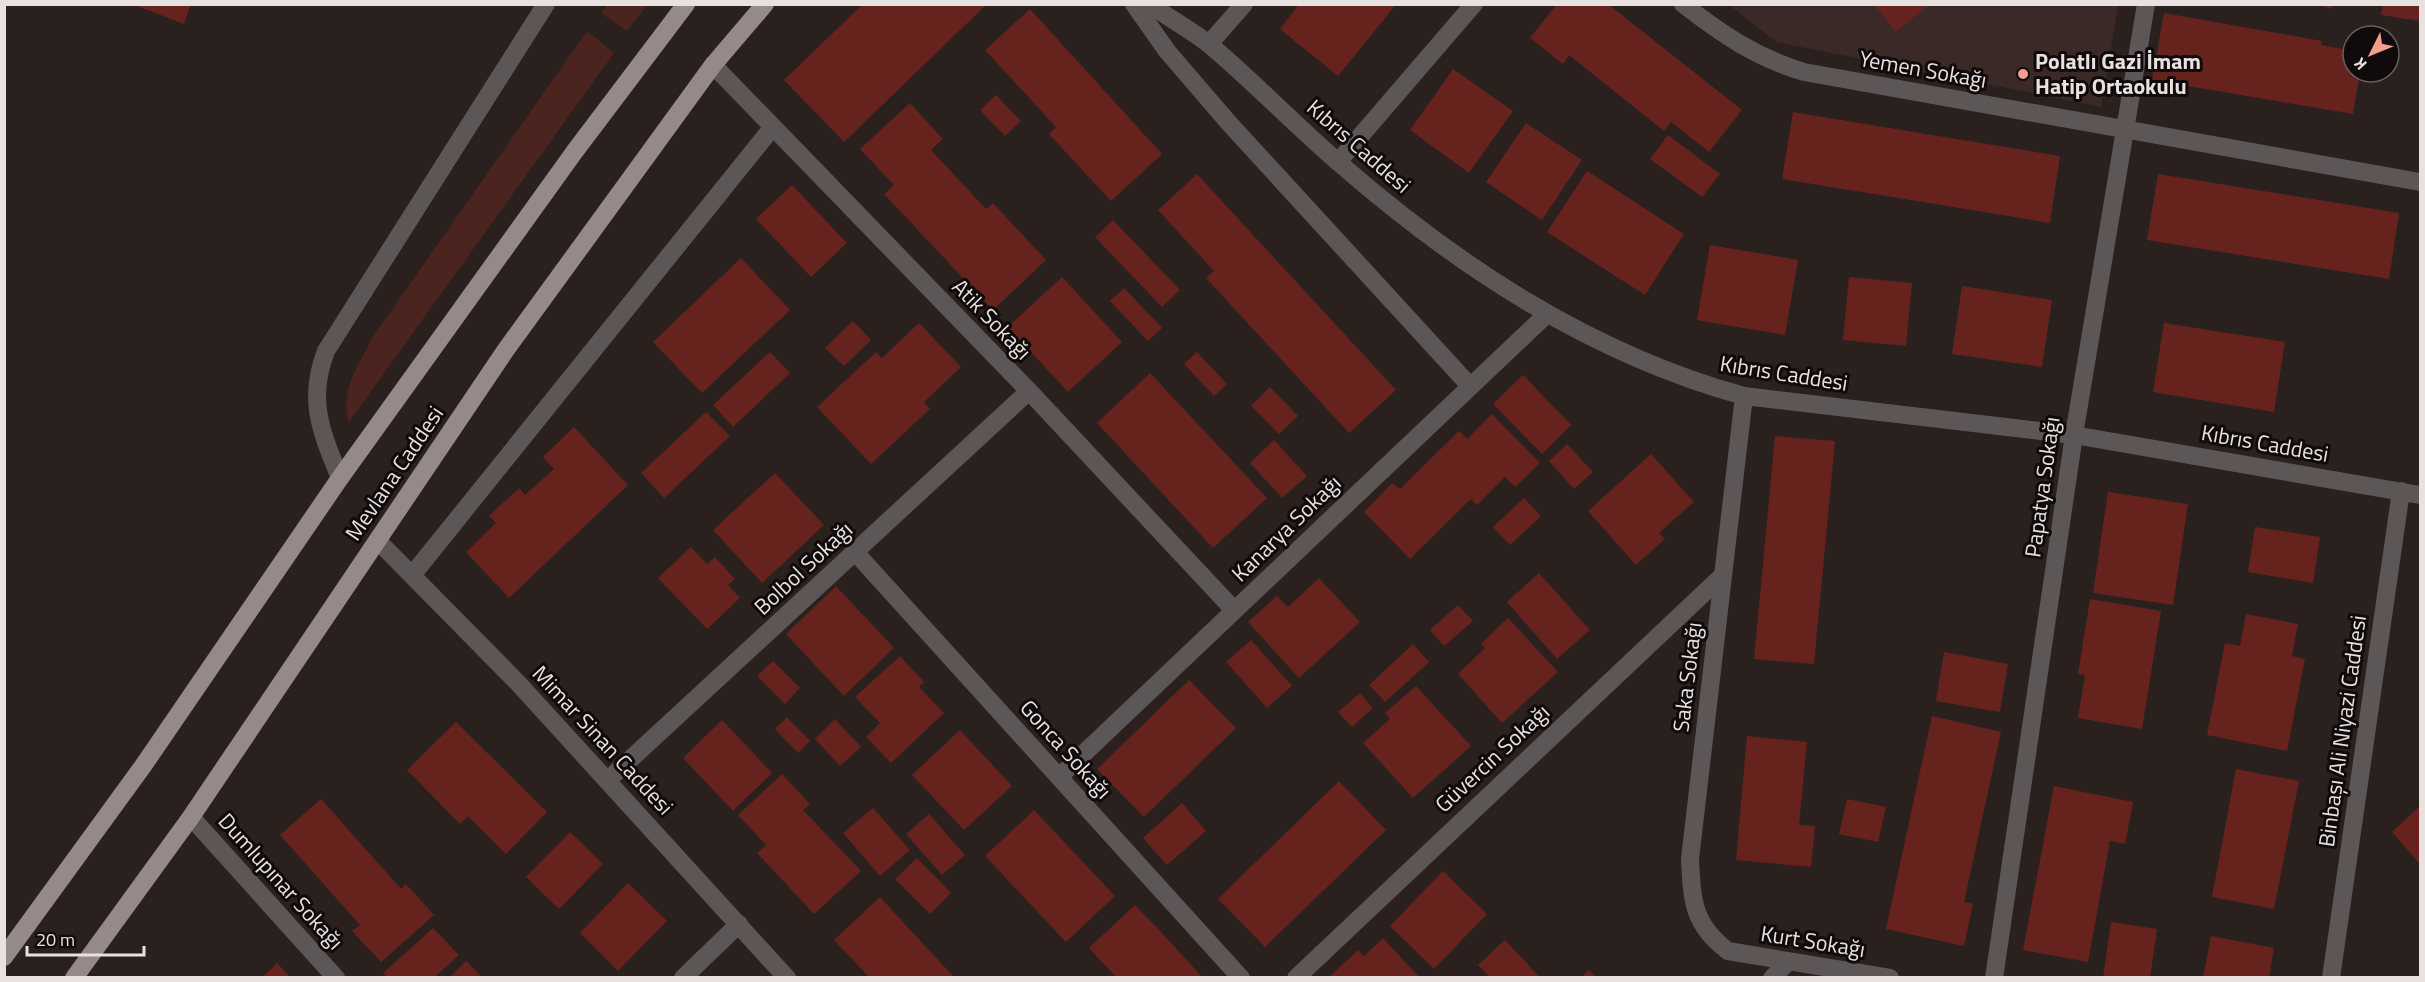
<svg xmlns="http://www.w3.org/2000/svg" width="2425" height="982" font-family="'Titillium Web',sans-serif">
	<style>
		.built { fill: #3a2927 }
		.green { fill: #4c241f }
		.building { fill: #66231e }
		.lines { fill: none; stroke-linecap: round; stroke-linejoin: round }
		.minor { stroke: #5c5756; stroke-width: 18 }
		.major { stroke: #968a88; stroke-width: 18 }
		.poi-dot { fill: #f59c91; stroke: #100b0a; stroke-width: 2 }
		.labels { text-anchor: middle; dominant-baseline: central; stroke-width: 6; stroke-linejoin: round; paint-order: stroke }
		.poi-label { font-size: 22px; font-weight: bold; fill: #e8e1e0; stroke: #100b0a; text-anchor: start }
		.street-label { font-size: 22px; fill: #e8e1e0; stroke: #100b0a }
	</style>
	<rect width="100%" height="100%" fill="#2a201e"/>
	<!-- built -->
	<path class="built" d="M1729,5H2118L2101,107L1776,42Z"/>
	<!-- green -->
	<path class="green" d="M608,4H647V5L627,31L601,13Z
		M587,31L614,53L349,422C339,391 359,365 372,338Z"/>
	<!-- building -->
	<path class="building" d="M132,4H191L184,24Z
		M863,4H987L844,142L784,80Z
		M1299,4H1390L1394,7L1338,76L1280,29Z
		M1557,4H1608L1742,110L1709,152L1671,122L1664,131L1569,55L1563,64L1530,38Z
		M1874,4H1930L1896,32Z
		M2314,4H2333L2332,9Z
		M2383,4H2420V21L2381,15Z
		M1030,9L1162,154L1111,201L1049,134L1056,127L985,50Z
		M2164,13L2322,41L2321,45L2353,51V72H2360L2353,114L2152,80Z
		M1453,69L1513,111L1469,173L1410,130Z
		M996,95L1021,121L1005,136L980,110Z
		M910,103L943,139L931,150L986,209L993,203L1046,260L993,310L884,194L894,185L860,149Z
		M1793,112L2060,156L2050,223L1782,179Z
		M1526,123L1582,160L1542,220L1486,182Z
		M1668,135L1720,174L1702,197L1650,159Z
		M1587,171L1684,234L1645,295L1547,232Z
		M1197,174L1396,390L1349,433L1206,278L1214,271L1158,210Z
		M2158,174L2399,213L2389,279L2147,240Z
		M792,185L847,243L811,277L756,219Z
		M1113,220L1180,290L1162,307L1095,237Z
		M1710,245L1798,260L1785,335L1697,320Z
		M741,258L790,310L702,393L653,342Z
		M1062,277L1122,342L1068,392L1008,327Z
		M1849,277L1912,283L1906,346L1843,340Z
		M1962,286L2052,300L2042,367L1952,354Z
		M1124,288L1162,328L1148,341L1110,301Z
		M853,321L871,340L844,366L825,348Z
		M919,323L961,367L924,402L930,409L871,464L817,407L876,352L882,358Z
		M2164,323L2285,342L2274,412L2153,392Z
		M770,352L790,373L733,427L713,405Z
		M1197,352L1227,384L1214,396L1184,364Z
		M1150,373L1267,498L1213,548L1097,423Z
		M1523,375L1571,425L1542,454L1493,404Z
		M1270,387L1298,416L1279,434L1251,406Z
		M706,412L730,436L664,498L641,473Z
		M1492,414L1540,463L1515,487L1505,477L1477,505L1471,499L1410,559L1364,512L1392,483L1400,489L1459,431L1467,439Z
		M574,427L628,485L509,598L466,552L496,523L489,516L519,488L525,495L554,469L543,457Z
		M1775,436L1835,441L1814,664L1754,659Z
		M1274,440L1307,476L1282,498L1250,463Z
		M1567,444L1593,472L1574,489L1549,461Z
		M1651,454L1694,502L1659,533L1665,539L1636,565L1588,511Z
		M775,473L824,525L762,583L713,530Z
		M2108,492L2188,504L2173,605L2093,593Z
		M1524,498L1541,516L1510,545L1493,527Z
		M2255,527L2320,537L2313,583L2248,572Z
		M691,547L707,564L715,557L735,579L728,585L740,598L707,629L658,578Z
		M1539,573L1590,630L1557,659L1507,602Z
		M1319,578L1360,622L1299,678L1248,622L1277,596L1288,607Z
		M836,586L894,648L844,696L786,634Z
		M2090,599L2161,611L2142,729L2078,718L2085,675L2078,674Z
		M1458,605L1473,621L1444,646L1430,630Z
		M2246,614L2298,624L2292,656L2305,659L2287,751L2207,735L2225,643L2240,646Z
		M1508,618L1558,672L1502,723L1458,674L1485,648L1481,644Z
		M1251,640L1292,686L1267,708L1226,662Z
		M1413,644L1429,662L1385,702L1369,685Z
		M1944,652L2008,664L2000,712L1936,701Z
		M900,656L924,682L919,687L944,713L891,763L866,737L880,723L855,697Z
		M773,661L800,688L785,704L757,676Z
		M1189,680L1236,728L1144,817L1097,769Z
		M1416,686L1471,746L1413,798L1363,743L1390,719L1385,713Z
		M1360,693L1373,708L1352,727L1338,712Z
		M1932,716L2001,732L1964,902L1973,904L1964,946L1886,929Z
		M787,717L810,741L798,753L775,729Z
		M835,719L861,747L840,766L815,739Z
		M722,720L772,773L733,811L683,758Z
		M456,722L547,812L506,854L468,816L460,824L407,770Z
		M960,730L1012,786L964,830L912,775Z
		M1747,736L1807,742L1799,825L1815,826L1811,867L1736,860Z
		M2236,769L2299,781L2274,909L2212,897Z
		M782,774L810,804L803,810L861,871L814,914L757,853L766,845L738,815Z
		M1339,781L1386,830L1265,947L1218,899Z
		M2054,786L2133,802L2125,844L2110,841L2088,962L2023,950Z
		M321,799L401,889L406,884L434,915L381,962L352,931L360,925L280,835Z
		M1847,799L1886,807L1878,842L1839,834Z
		M1182,803L1206,831L1167,865L1143,838Z
		M2420,806V864L2392,832Z
		M873,808L910,850L880,876L843,833Z
		M1034,810L1115,896L1066,942L985,856Z
		M929,814L965,855L942,875L906,834Z
		M570,832L603,864L559,909L526,877Z
		M917,858L951,893L930,914L895,879Z
		M1443,871L1487,914L1434,969L1390,926Z
		M628,883L667,921L618,971L580,933Z
		M880,897L913,933L955,978H870L834,940Z
		M1135,905L1161,932L1203,978L1115,976L1089,948Z
		M2111,922L2157,929L2150,978H2103Z
		M433,928L459,955L434,978H388L383,973Z
		M2211,936L2274,948L2269,978H2203Z
		M1383,938L1420,978H1328L1358,950L1364,956Z
		M1505,940L1524,960L1540,978H1490L1478,965Z
		M466,961L483,978H449Z
		M277,963L291,978H262Z
		M1589,970L1596,978H1581Z"/>
	<g class="lines">
		<!-- minor -->
		<path class="minor" d="M1134,4L1167,51L1228,122L1470,386
			M1149,4C1169,18 1191,30 1210,45C1254,82 1294,124 1338,162C1457,266 1591,354 1744,396L2074,435L2420,495
			M1683,4C1723,35 1755,57 1804,72L2420,182
			M1209,44L1244,4
			M713,65L1029,391L1234,610
			M1338,162L1474,4
			M1744,396L1690,859C1692,901 1693,925 1728,951L1890,978
			M340,478C321,431 307,400 326,351L546,4
			M378,541L518,683L787,978
			M855,552L1241,978
			M413,574L772,128
			M1059,777L1547,314
			M609,779L1029,391
			M191,817L336,978
			M683,978L739,924
			M1296,978L1723,575
			M1772,978L1788,962
			M1994,978L2074,435L2146,4
			M2331,978L2401,491"/>
		<!-- major -->
		<path class="major" d="M4,957L143,766L340,478L575,151L686,4
			M74,978L191,817L505,351L713,65L765,4"/>
	</g>
	<!-- markers -->
	<circle class="poi-dot" cx="2023" cy="74" r="6"/>
	<g class="labels">
		<!-- poi labels -->
		<g class="poi-label">
			<text x="2035" y="61">Polatlı Gazi İmam<tspan x="2035" dy="25">Hatip Ortaokulu</tspan></text>
		</g>
		<!-- street labels -->
		<g class="street-label">
			<text transform="translate(1923 69) rotate(10)">Yemen Sokağı</text>
			<text transform="translate(1359 146) rotate(41)">Kıbrıs Caddesi</text>
			<text transform="translate(992 319) rotate(46)">Atik Sokağı</text>
			<text transform="translate(1784 373) rotate(9)">Kıbrıs Caddesi</text>
			<text transform="translate(2265 443) rotate(10)">Kıbrıs Caddesi</text>
			<text transform="translate(394 473) rotate(-56)">Mevlana Caddesi</text>
			<text transform="translate(2042 487) rotate(-82)">Papatya Sokağı</text>
			<text transform="translate(1286 528) rotate(-44)">Kanarya Sokağı</text>
			<text transform="translate(803 568) rotate(-43)">Bolbol Sokağı</text>
			<text transform="translate(1687 677) rotate(-83)">Saka Sokağı</text>
			<text transform="translate(2342 731) rotate(-82)">Binbaşı Ali Niyazi Caddesi</text>
			<text transform="translate(603 740) rotate(47)">Mimar Sinan Caddesi</text>
			<text transform="translate(1066 749) rotate(48)">Gonca Sokağı</text>
			<text transform="translate(1492 758) rotate(-43)">Güvercin Sokağı</text>
			<text transform="translate(281 881) rotate(48)">Dumlupınar Sokağı</text>
			<text transform="translate(1813 941) rotate(9)">Kurt Sokağı</text>
		</g>
	</g>
	<!-- border -->
	<rect width="2425" height="982" fill="none" stroke="#e8e1e0" stroke-width="12"/>
	<!-- north arrow -->
	<g transform="translate(2371 54) rotate(227)"><circle r="28" fill="#100b0a" stroke="#666160" stroke-width="1.5"/>
	<path d="M0-4.5L10 22L0 15L-10 22Z" fill="#f59c91"/>
	<text y="-9" font-size="16" font-weight="bold" text-anchor="middle" fill="#e8e1e0">K</text>
	</g>
	<!-- scale -->
	<path d="M27 946v9h117v-9" fill="none" stroke="#e8e1e0" stroke-width="3"/>
	<text x="36" y="946" font-size="18" fill="#e8e1e0" stroke="#100b0a" stroke-width="4.5" paint-order="stroke">20 m</text>
</svg>
